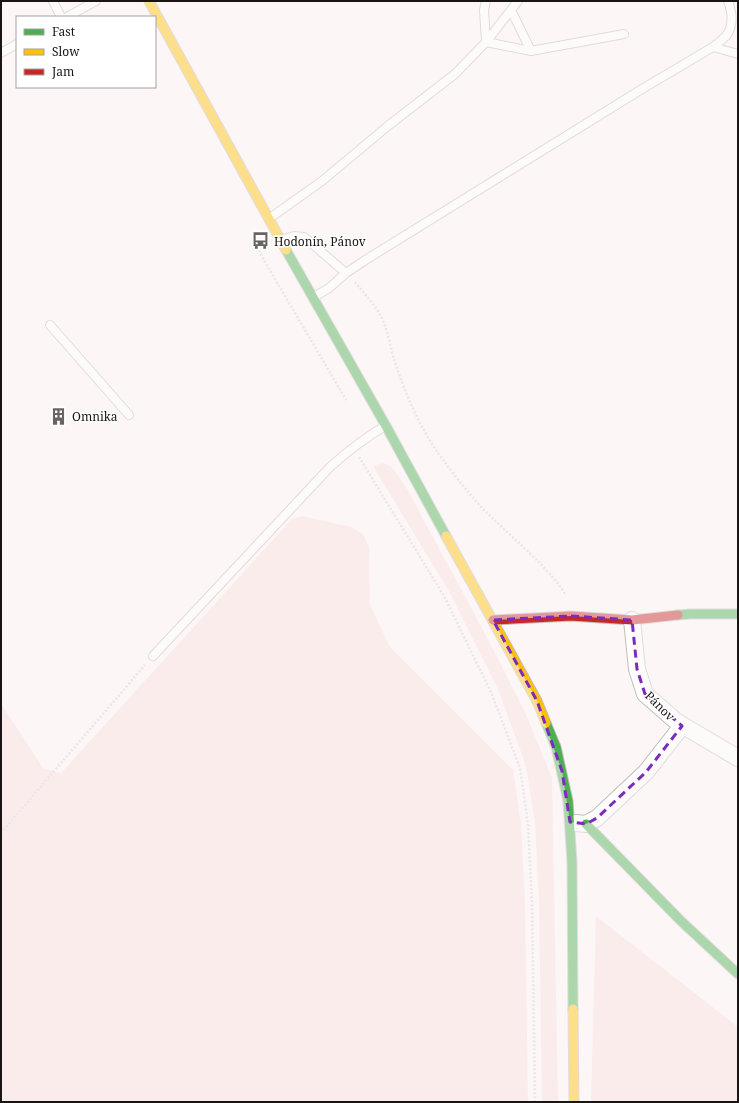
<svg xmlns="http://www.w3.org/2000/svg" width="739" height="1103" font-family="'Noto Serif',serif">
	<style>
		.green { fill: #fbdfe0 }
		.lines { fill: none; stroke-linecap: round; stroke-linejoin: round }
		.lane-casing { stroke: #c3bdbd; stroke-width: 10 }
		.street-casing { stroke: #c3bdbd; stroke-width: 18 }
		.fast-casing { stroke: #c3bdbd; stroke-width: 11 }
		.slow-casing { stroke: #c3bdbd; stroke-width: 11 }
		.jam-casing { stroke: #c3bdbd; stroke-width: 11 }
		.path { stroke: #d7d5d5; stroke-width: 2.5; stroke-dasharray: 2 2; stroke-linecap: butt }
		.lane { stroke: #fffefe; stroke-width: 8 }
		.street { stroke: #fffefe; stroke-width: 16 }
		.fast { stroke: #4caf50; stroke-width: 9 }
		.slow { stroke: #ffc107; stroke-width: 9 }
		.jam { stroke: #c62828; stroke-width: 9 }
		.marked { fill: none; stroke: #7b2cbf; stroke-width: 3; stroke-dasharray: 8 5; stroke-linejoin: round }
		.labels { text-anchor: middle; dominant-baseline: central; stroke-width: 3; stroke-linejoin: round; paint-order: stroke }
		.poi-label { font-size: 12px; fill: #1a1415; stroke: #fff; text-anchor: start }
		.street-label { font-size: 12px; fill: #1a1415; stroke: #fff }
	</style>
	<rect width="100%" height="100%" fill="#fcf6f6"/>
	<!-- green -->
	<path class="green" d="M383,463L392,467L407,489L481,626L524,710L552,778L558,1102H542L539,902L535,823L526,766L498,689L450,593L373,466Z
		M302,516L351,527L363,534L369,547L370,605L390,647L513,770L521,824L525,902L528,1102H1V704L44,769L61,773L292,519Z
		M596,916L738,1027V1102H591Z"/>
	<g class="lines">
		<defs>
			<path id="lane" d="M53,1L61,17
				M486,1L484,10L486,42L531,51
				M511,10L531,51L624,34
				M67,17L96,1
				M713,47C717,44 722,40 726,36C734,26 732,12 728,1
				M1,53L17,44
				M270,218L322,181L389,125L455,74L486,42L518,1
				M283,239L294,236L304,237L346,273
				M314,297L329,288L346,273L367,259L642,89L713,47L738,54
				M50,325L129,415
				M153,656L330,467C349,450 363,439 385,426"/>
			<path id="street" d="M632,620L637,669L645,694L677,722L738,758
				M576,823L586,824L597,818L646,772L682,726"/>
			<path id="fast" d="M286,250L386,426L446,536
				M678,615L690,614H738
				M546,723L556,747L568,801L572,862L573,1009
				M586,824L681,921L738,974"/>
			<path id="slow" d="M149,1L286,250
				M446,536L537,701L546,723
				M573,1009L574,1102"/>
			<path id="jam" d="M493,620L571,616L632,620L678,615"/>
		</defs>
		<!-- lane casing -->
		<use href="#lane" class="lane-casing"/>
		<!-- street casing -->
		<use href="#street" class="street-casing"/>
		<!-- fast casing -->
		<use href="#fast" class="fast-casing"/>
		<!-- slow casing -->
		<use href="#slow" class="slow-casing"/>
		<!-- jam casing -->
		<use href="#jam" class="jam-casing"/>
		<!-- path -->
		<path class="path" d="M255,235L256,245L265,262L346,400
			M355,282C364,293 374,304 381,316C388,330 390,347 395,362C405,393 418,423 436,450C451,471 467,492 485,511C505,531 527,549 546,570C554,578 561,586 566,596
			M359,457L444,596L491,692L520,768L528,824L532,902L535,1102
			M1,833L145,665"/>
		<!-- lane -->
		<use href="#lane" class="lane"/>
		<!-- street -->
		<use href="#street" class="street"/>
		<!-- fast -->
		<use href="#fast" class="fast"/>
		<!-- slow -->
		<use href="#slow" class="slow"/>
		<!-- jam -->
		<use href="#jam" class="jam"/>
	</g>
	<!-- marked area -->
	<path d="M0 0H739V1103H0ZM571,616L632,620L637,669L645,694L682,726L646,772L597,818L586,824L570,822L562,771L537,701L493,620Z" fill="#fcf6f6" fill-opacity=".55" fill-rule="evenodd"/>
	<path class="marked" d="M571,616L632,620L637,669L645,694L682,726L646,772L597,818L586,824L570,822L562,771L537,701L493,620Z"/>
	<!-- icons -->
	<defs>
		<symbol id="bus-bare" viewBox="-9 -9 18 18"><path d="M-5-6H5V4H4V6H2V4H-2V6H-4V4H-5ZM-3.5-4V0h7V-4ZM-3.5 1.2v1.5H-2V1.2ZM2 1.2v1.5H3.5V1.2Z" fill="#696364" stroke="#fff" stroke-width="2.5" paint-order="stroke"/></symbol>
		<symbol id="building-bare" viewBox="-9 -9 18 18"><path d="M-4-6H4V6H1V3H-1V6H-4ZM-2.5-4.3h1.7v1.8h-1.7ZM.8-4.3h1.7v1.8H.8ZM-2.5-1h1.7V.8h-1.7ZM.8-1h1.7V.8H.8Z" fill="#696364" stroke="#fff" stroke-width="2.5" paint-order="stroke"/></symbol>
	</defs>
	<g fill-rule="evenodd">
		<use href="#bus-bare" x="248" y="228" width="25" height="25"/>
		<use href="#building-bare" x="46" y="404" width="25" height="25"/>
	</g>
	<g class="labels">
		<!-- poi labels -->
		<g class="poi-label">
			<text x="274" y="241">Hodonín, Pánov</text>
			<text x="72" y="416">Omnika</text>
		</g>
		<!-- street labels -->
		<g class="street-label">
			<text transform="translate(660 706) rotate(45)">Pánov</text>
		</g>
	</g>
	<!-- border -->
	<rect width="739" height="1103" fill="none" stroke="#1a1415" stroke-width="4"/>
	<!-- legend -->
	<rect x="16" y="16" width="140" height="72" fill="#ffffff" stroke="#a3a1a1"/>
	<rect x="24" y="29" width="20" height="6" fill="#4caf50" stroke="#a3a1a1"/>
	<text x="52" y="36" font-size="12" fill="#1a1415">Fast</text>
	<rect x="24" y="49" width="20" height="6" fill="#ffc107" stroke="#a3a1a1"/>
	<text x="52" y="56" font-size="12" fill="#1a1415">Slow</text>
	<rect x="24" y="69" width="20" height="6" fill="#c62828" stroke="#a3a1a1"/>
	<text x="52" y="76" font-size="12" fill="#1a1415">Jam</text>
</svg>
